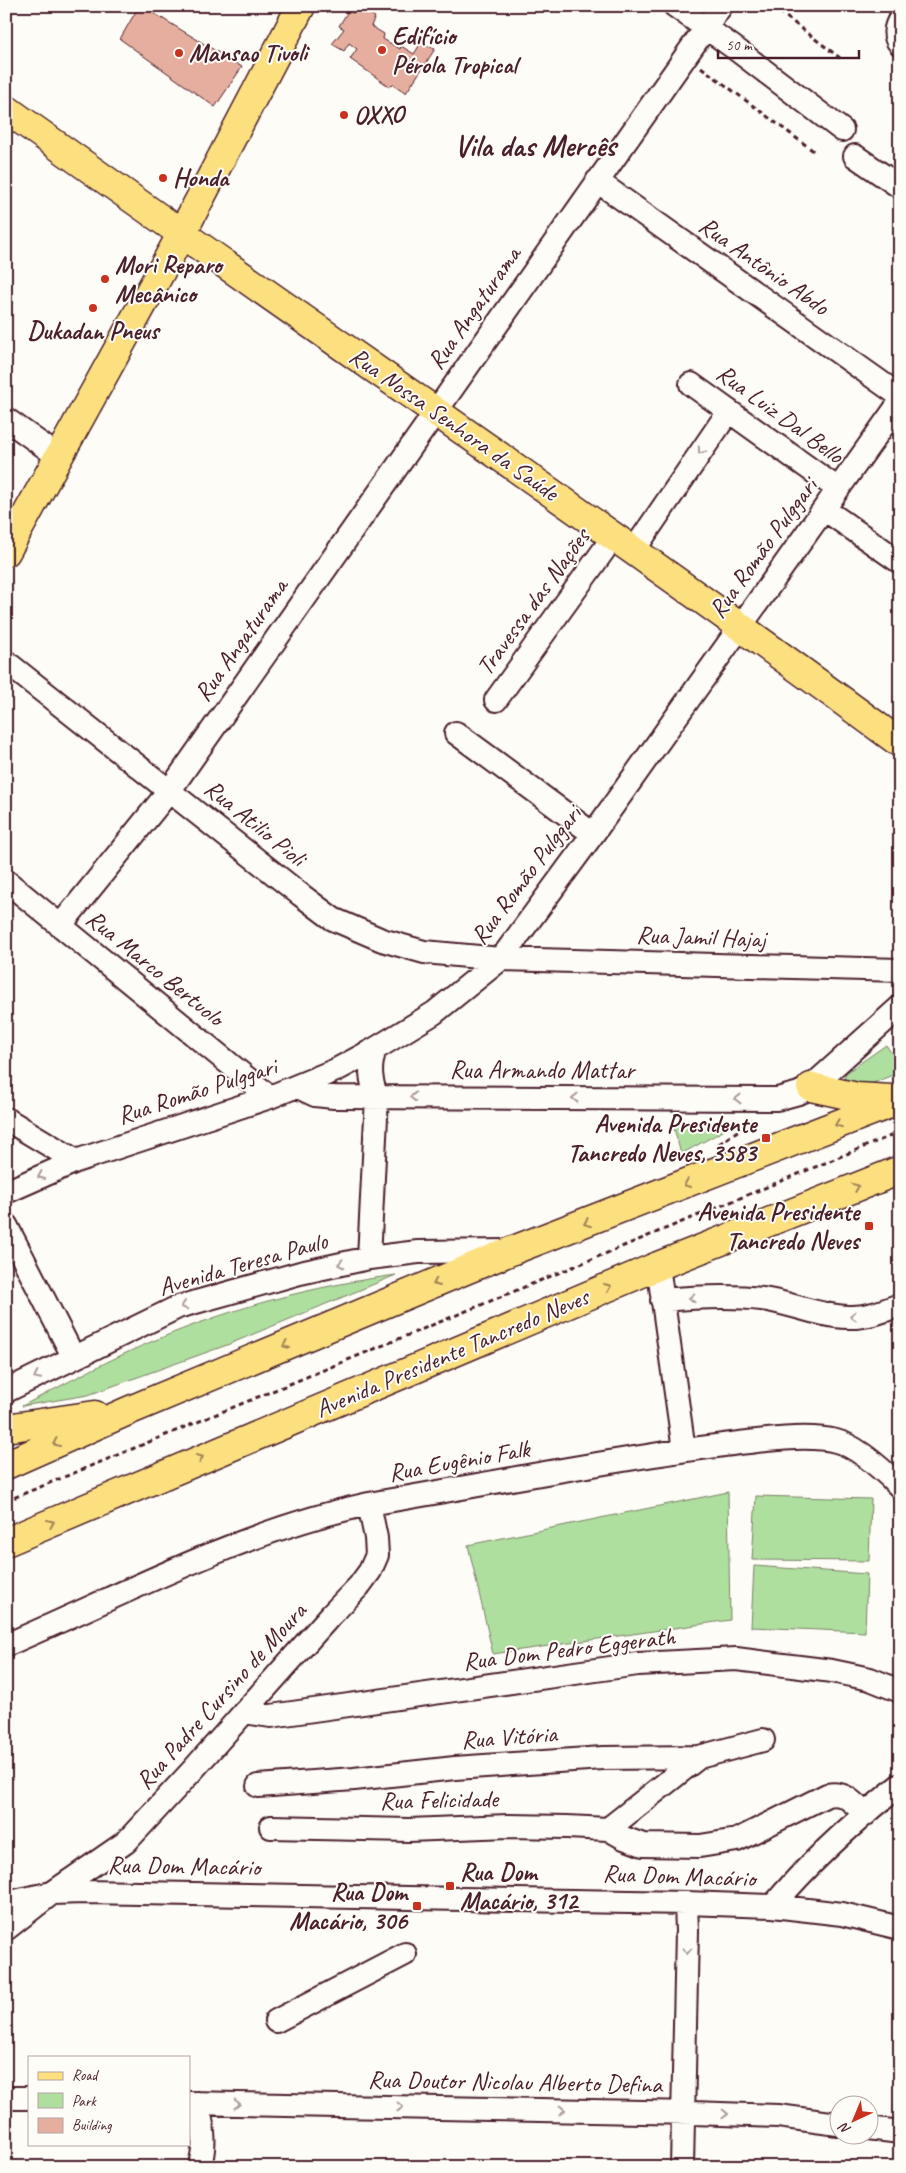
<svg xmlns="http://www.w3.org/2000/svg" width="906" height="2173" font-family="Caveat,sans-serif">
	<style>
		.green { fill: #aedf9f; stroke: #7c7f65 }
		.building { fill: #e6ae9f; stroke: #4a1f2b }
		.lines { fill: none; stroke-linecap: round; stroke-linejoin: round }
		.minor-casing { stroke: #4a1f2b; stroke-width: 26 }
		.major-casing { stroke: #4a1f2b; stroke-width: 31 }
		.highway-casing { stroke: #4a1f2b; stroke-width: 31 }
		.path { stroke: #4a1f2b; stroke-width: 3; stroke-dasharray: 5 4; stroke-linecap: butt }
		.minor { stroke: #fdfcf7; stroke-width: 22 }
		.major { stroke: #fce080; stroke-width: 28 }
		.highway { stroke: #fce080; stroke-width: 28 }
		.oneway { stroke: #ac999b }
		.oneway2 { stroke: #a38056 }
		.poi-dot { fill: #c8321e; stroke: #fdfcf7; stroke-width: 2 }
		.labels { text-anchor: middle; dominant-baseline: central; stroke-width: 4; stroke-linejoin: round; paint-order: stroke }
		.poi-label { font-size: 25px; font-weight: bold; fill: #4a1f2b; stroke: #fdfcf7; text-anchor: start }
		.street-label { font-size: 25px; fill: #4a1f2b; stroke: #fdfcf7 }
		.district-label { font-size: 30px; font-weight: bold; fill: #4a1f2b; stroke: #fdfcf7 }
	</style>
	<rect width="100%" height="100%" fill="#fdfcf7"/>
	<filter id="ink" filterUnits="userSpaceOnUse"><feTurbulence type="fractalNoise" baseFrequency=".02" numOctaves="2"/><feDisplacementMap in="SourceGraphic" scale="10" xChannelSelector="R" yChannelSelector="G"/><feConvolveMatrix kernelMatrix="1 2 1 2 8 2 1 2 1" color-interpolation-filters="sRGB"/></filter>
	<g filter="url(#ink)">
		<!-- green -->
		<path class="green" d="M886,1045L900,1066V1072L859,1089L847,1084L844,1079L846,1073Z
			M672,1121L722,1123L723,1131L681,1154Z
			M396,1275L227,1345L88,1395L22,1406C67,1383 111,1358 158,1339C235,1307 313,1286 396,1275Z
			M728,1492L730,1620L493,1654L468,1545Z
			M756,1496L871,1499L869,1561L752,1560Z
			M754,1566L867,1574L865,1632L751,1627Z"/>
		<!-- building -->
		<path class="building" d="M139,6H142L242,67L215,107L120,39Z
			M358,6H374L370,14L375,17L371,26L384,34L383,39L400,49L401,46L414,54L421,43L435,49L406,93L393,84L390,87L350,59L357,49L349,43L344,51L332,44L344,29L339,26L348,11L353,13Z"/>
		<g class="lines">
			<defs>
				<path id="minor" d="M675,6L733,47L842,130
					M900,19C895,27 893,36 900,44
					M855,156L900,187
					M597,181L900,396
					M691,384L838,489
					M6,419L59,457
					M824,509L900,562
					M634,550L729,411
					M6,662L301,895L333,919L382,940L424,952L501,959L900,970
					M496,700L614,536
					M456,733L593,834
					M6,881L270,1097
					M60,926L170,790L721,6
					M298,1087L315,1095L334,1097L777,1099L799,1093L811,1087L900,1007
					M6,1119L76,1161
					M6,1192L76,1161L270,1097L336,1070L375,1049L434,1013L501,959L593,834L900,402
					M6,1225L74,1358
					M369,1258L377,1097C370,1080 369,1067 375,1049
					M658,1266L684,1450
					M662,1300C695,1297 729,1295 762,1299C791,1303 818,1316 848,1317C866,1318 883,1311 900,1305
					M6,1391L178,1307L300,1273L369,1258L418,1252L505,1251
					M6,1645C125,1594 241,1531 369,1504C484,1485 600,1461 716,1446C749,1442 805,1433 836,1441C857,1446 885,1472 900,1487
					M244,1712L271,1716L638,1664L736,1659L832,1671L870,1679L900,1691
					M258,1786L354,1779L455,1768L603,1758L699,1757L763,1740
					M271,1827L409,1830L508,1826L567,1827L608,1829L624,1838L643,1845L700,1846L737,1840L827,1795C846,1791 852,1803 866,1814
					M608,1829L699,1757
					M6,1903L52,1893L84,1892L686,1903L773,1906L842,1914L900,1928
					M773,1906C810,1861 854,1822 900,1785
					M6,1929L52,1893L126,1842L190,1773L331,1615L359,1586L370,1571L377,1555L376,1538L369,1504
					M276,2021L405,1954
					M6,2098H29
					M189,2103L693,2113L778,2116L838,2124
					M197,2103C203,2125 207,2145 199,2167
					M868,2128L900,2132
					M682,2167L687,1931L686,1903"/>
				<path id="major" d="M6,109C303,322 606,526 900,743
					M6,552L181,235L301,6"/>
				<path id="highway" d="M811,1087L857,1097L891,1099
					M6,1428L95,1415
					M6,1465L128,1411L511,1251L900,1100
					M6,1542L658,1266L900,1170"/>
			</defs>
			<!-- minor casing -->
			<use href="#minor" class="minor-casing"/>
			<!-- major casing -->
			<use href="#major" class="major-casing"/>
			<!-- highway casing -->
			<use href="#highway" class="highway-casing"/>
			<!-- path -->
			<path class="path" d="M772,6L840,58
				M701,67L815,152
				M719,1144L753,1120
				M6,1501L900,1132"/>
			<!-- minor -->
			<use href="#minor" class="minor"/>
			<!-- major -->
			<use href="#major" class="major"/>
			<!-- highway -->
			<use href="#highway" class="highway"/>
		</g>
		<!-- one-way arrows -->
		<defs><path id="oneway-chevron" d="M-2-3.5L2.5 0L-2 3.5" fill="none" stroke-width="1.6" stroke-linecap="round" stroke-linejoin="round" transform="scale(1.25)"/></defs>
		<g class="oneway">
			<use href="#oneway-chevron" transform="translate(701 451) rotate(124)"/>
			<use href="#oneway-chevron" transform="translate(413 1097) rotate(-180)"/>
			<use href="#oneway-chevron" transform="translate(575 1098) rotate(-180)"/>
			<use href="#oneway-chevron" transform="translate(738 1099) rotate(-180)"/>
			<use href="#oneway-chevron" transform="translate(41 1176) rotate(156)"/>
			<use href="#oneway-chevron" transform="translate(341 1264) rotate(168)"/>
			<use href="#oneway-chevron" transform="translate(692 1298) rotate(177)"/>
			<use href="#oneway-chevron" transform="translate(184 1306) rotate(162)"/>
			<use href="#oneway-chevron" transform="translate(853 1316) rotate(178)"/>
			<use href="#oneway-chevron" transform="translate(37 1376) rotate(154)"/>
			<use href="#oneway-chevron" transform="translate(687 1951) rotate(92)"/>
			<use href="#oneway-chevron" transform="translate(237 2104) rotate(1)"/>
			<use href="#oneway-chevron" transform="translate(400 2107) rotate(1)"/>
			<use href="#oneway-chevron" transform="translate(562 2110) rotate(1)"/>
			<use href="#oneway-chevron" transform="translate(725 2114) rotate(2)"/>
		</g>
		<g class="oneway2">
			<use href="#oneway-chevron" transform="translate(838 1124) rotate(158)"/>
			<use href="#oneway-chevron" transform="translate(687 1184) rotate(158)"/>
			<use href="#oneway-chevron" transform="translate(856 1187) rotate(-22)"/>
			<use href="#oneway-chevron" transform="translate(587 1223) rotate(159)"/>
			<use href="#oneway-chevron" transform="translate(436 1283) rotate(157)"/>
			<use href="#oneway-chevron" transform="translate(608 1287) rotate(-23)"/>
			<use href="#oneway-chevron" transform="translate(286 1345) rotate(157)"/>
			<use href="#oneway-chevron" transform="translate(56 1443) rotate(156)"/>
			<use href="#oneway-chevron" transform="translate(200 1458) rotate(-23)"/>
			<use href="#oneway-chevron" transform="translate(51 1523) rotate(-23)"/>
		</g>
	</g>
	<!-- markers -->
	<g class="poi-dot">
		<circle cx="382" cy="50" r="5"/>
		<circle cx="179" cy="53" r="5"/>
		<circle cx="344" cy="115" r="5"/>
		<circle cx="163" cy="178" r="5"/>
		<circle cx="105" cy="279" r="5"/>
		<circle cx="93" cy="308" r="5"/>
		<rect x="761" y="1133" width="10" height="10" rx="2.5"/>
		<rect x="864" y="1221" width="10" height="10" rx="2.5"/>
		<rect x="445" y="1881" width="10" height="10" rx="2.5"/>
		<rect x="412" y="1901" width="10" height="10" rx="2.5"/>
	</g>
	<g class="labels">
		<!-- poi labels -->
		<g class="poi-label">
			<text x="392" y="36">Edifício<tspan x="392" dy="29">Pérola Tropical</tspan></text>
			<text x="189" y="53">Mansao Tivoli</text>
			<text x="354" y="115">OXXO</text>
			<text x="173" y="178">Honda</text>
			<text x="115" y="265">Mori Reparo<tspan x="115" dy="29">Mecânico</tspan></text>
			<text x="93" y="331" text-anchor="middle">Dukadan Pneus</text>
			<text x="756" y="1124" text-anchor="end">Avenida Presidente<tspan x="756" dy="29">Tancredo Neves, 3583</tspan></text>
			<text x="859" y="1212" text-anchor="end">Avenida Presidente<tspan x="859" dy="29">Tancredo Neves</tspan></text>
			<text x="460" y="1872">Rua Dom<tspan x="460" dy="29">Macário, 312</tspan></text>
			<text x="407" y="1892" text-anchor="end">Rua Dom<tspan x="407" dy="29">Macário, 306</tspan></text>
		</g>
		<!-- street labels -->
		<g class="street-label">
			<text transform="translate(764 266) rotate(35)">Rua Antônio Abdo</text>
			<text transform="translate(474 308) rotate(-55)">Rua Angaturama</text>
			<text transform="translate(780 414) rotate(36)">Rua Luiz Dal Bello</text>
			<text transform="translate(454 424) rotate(35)">Rua Nossa Senhora da Saúde</text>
			<text transform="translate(763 548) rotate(-54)">Rua Romão Pulggari</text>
			<text transform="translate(533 602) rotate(-54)">Travessa das Nações</text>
			<text transform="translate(241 640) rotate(-55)">Rua Angaturama</text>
			<text transform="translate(255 823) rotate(39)">Rua Atilio Pioli</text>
			<text transform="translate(526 875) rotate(-53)">Rua Romão Pulggari</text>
			<text transform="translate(701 937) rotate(2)">Rua Jamil Hajaj</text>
			<text transform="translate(155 968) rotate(39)">Rua Marco Bertuolo</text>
			<text x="542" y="1070">Rua Armando Mattar</text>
			<text transform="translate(197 1091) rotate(-18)">Rua Romão Pulggari</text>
			<text transform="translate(243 1264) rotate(-16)">Avenida Teresa Paulo</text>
			<text transform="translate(452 1353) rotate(-23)">Avenida Presidente Tancredo Neves</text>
			<text transform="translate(459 1461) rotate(-10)">Rua Eugênio Falk</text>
			<text transform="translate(569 1649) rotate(-7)">Rua Dom Pedro Eggerath</text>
			<text transform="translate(221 1696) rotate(-48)">Rua Padre Cursino de Moura</text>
			<text transform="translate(509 1737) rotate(-4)">Rua Vitória</text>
			<text transform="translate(439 1800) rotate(-1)">Rua Felicidade</text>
			<text transform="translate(184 1866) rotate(1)">Rua Dom Macário</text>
			<text transform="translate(679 1876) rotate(2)">Rua Dom Macário</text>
			<text transform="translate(515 2082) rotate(1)">Rua Doutor Nicolau Alberto Defina</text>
		</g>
		<!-- district labels -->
		<g class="district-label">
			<text x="535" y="146">Vila das Mercês</text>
		</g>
	</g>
	<!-- margin -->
	<rect width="906" height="2173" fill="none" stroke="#fdfcf7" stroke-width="25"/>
	<rect x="12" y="12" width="881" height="2148" fill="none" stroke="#4a1f2b" stroke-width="2" filter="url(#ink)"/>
	<!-- legend -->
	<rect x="28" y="2056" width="162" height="90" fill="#fdfcf7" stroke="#b5a4a5"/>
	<rect x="38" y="2072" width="25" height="8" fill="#fce080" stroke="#b5a4a5"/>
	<text x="72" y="2080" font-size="15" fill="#4a1f2b">Road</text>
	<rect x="38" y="2093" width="25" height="15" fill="#aedf9f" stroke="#b5a4a5"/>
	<text x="72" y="2106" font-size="15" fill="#4a1f2b">Park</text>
	<rect x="38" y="2118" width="25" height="15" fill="#e6ae9f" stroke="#b5a4a5"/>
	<text x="72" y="2130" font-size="15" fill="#4a1f2b">Building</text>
	<!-- north arrow -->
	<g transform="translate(854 2120) rotate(224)"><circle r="24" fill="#fdfcf7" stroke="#b5a4a5"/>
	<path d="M0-4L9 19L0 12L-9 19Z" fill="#c8321e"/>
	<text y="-8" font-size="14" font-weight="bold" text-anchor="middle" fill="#4a1f2b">N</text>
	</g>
	<!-- scale -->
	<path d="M718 50v8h141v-8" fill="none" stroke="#4a1f2b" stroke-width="2.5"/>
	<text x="726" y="50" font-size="15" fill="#4a1f2b" stroke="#fdfcf7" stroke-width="4" paint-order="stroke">50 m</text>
</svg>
